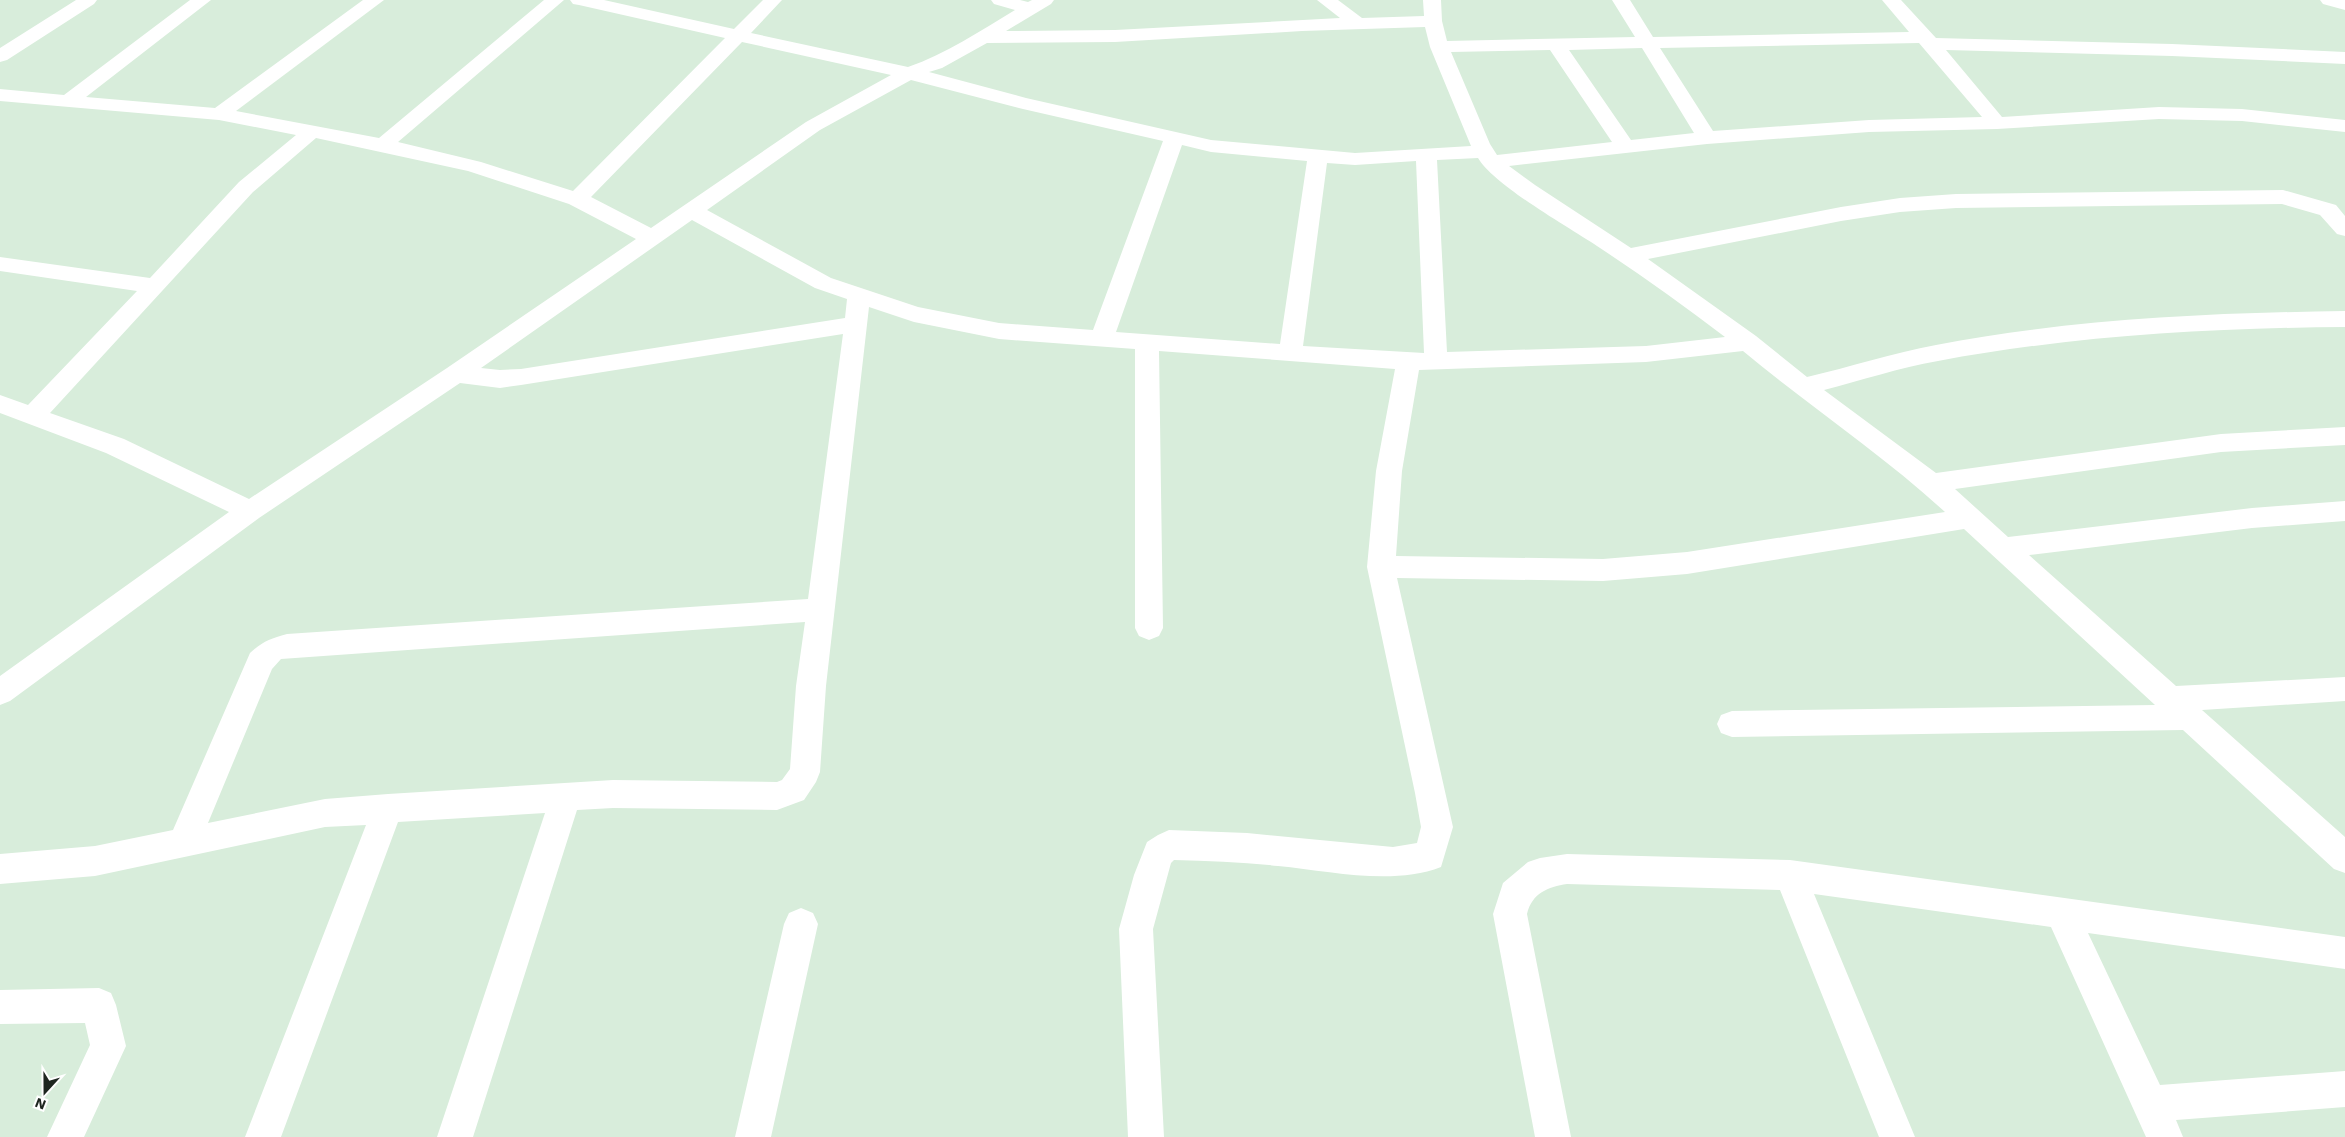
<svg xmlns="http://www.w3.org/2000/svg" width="2345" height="1137" font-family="'Work Sans',sans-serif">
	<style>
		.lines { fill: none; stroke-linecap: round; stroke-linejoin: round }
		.street { fill: #fff; fill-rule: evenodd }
	</style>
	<rect width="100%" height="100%" fill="#d8eddb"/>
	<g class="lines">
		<!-- street -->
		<path class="street" d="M76,0H97L94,4L7,60L0,62V48Z
			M190,0H211L86,97L215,108L363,0H384L236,111L379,138L544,0H564L398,142L481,162L573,191L725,38L579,5L573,4L570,0H604L734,29L763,0H782L751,33L908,67C946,54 980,31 1015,10L994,4L991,0H1020L1028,2L1032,0H1054L1051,4L1006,31L1115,30L1340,18L1317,0H1338L1362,18L1424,16L1423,0H1441L1442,21L1447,41L1635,37L1612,0H1630L1653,37L1909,32L1882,0H1901L1936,38L2172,44L2345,52V64L2172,56L1946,50L2002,117L2159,107L2242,109L2345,120V132L2242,121L2159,119L1997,129L1869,132L1707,144L1509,166L1535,185L1631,248L1841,207L1900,198L1956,194L2283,190L2336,205L2345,216V236L2337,234L2320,215L2282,204L1956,208L1900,212L1841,221L1648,259L1756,336L1807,377C1850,367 1893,353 1936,345C2070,319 2209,313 2345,311V327C2209,328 2071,336 1938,361C1899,368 1862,380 1824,390L1936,473L2221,434L2345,427V445L2221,452L1955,489L2008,537L2252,508L2345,501V521L2252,528L2029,555L2176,686L2345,677V701L2202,710L2345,837V873L2334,869L2183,730L1732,737L1721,733L1717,724L1721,715L1732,711L2155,705L1964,529L1687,574L1603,581L1397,578L1453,827L1441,867C1392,886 1330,871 1278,866C1243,862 1209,861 1174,860L1171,863L1153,929L1164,1137H1128L1119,929L1134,875L1147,842L1158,835L1169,830L1247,833L1393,847L1417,843L1421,827L1415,793L1367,567L1376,471L1395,369L1159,351L1163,628L1159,636L1149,640L1139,636L1135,628V349L999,339L914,322L869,307L826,686L820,772L816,782L804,800L777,810L613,808L577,810L473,1137H437L545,813L398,822L281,1137H245L366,825L325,827L95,876L0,884V854L95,846L173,830L250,653C263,641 270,639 287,634L808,599L843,334L521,385L500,388L460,383L259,518L10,701L0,705V676L229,512L106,453L0,413V395L28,405L137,291L0,271V257L150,278L239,182L296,135L219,120L0,101V89L64,95ZM1425,27L1430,47L1471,146L1355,153L1211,140L1026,98L929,72L942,68L987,43L1115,42L1302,31ZM742,42L891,75L806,122L651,228L591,197ZM1919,43L1982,117L1869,120L1713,131L1660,48ZM1642,48L1694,133L1631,140L1569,50ZM1550,50L1612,142L1497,155L1490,144L1451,52ZM911,80L1023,109L1163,141L1093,330L999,323L918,307L831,278L707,210L820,130ZM316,138L468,171L569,204L636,239L447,368L249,499L124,439L50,413L253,192ZM1182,145L1211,152L1307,161L1280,344L1116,332ZM1478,158C1494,185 1568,227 1597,246C1641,275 1683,305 1725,337L1646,346L1447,352L1437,160ZM1416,161L1424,353L1303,346L1327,163L1355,165ZM692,220L815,288L847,299L845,318L521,369L500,370L481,368ZM1743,351C1809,406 1882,454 1945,512L1687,552L1603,559L1396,556L1402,471L1419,370L1646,362ZM805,622L796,686L790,769L782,780L777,782L613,780L388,794L325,799L208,823L272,669L281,659Z
			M2320,0H2345V10L2323,4Z
			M1567,854L1790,860L2345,937V969L2088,933L2160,1085L2345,1071V1107L2176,1120L2183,1137H2146L2051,927L1814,894L1915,1137H1879L1780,890L1567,884C1548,887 1532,893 1527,914L1571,1137H1535L1493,914L1503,883L1528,862L1540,858Z
			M801,908L813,913L818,924L771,1137H735L784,924L789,913Z
			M99,988L111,993L116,1005L126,1046L84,1137H47L90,1045L85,1023L0,1024V990Z"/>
	</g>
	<!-- north arrow -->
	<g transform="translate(45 1092) rotate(201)" stroke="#ffffff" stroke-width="4" paint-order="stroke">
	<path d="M0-4L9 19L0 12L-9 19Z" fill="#1e2620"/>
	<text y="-8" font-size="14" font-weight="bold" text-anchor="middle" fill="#1e2620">N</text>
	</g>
</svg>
